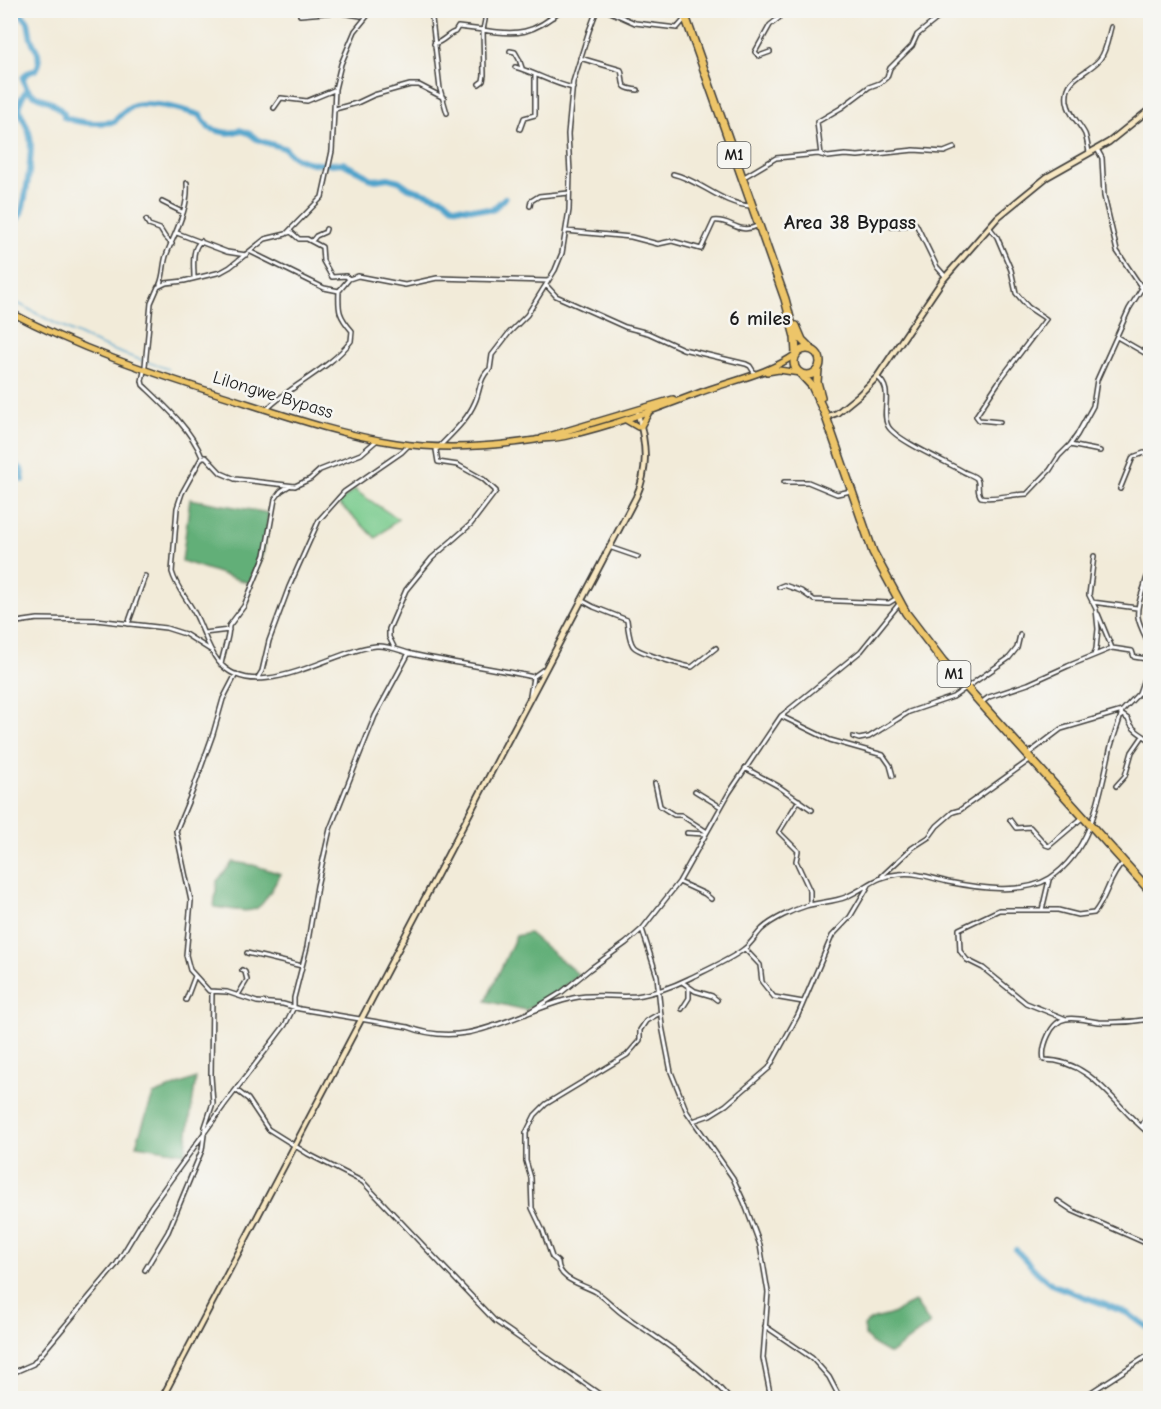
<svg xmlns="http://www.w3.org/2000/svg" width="1161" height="1409" font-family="'Comic Neue',sans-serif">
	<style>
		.green { fill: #79cb8d; stroke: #4a7454; stroke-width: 1.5 }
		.forest { fill: #62af78; stroke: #3f664a; stroke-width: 1.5 }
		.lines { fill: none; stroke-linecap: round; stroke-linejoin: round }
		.stream { stroke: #4fa3cb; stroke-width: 1.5 }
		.river { stroke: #4fa3cb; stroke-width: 6 }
		.street-casing { stroke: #3c3b38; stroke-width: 6 }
		.secondary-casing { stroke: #3c3b38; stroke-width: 8 }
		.primary-casing { stroke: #3c3b38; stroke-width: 8 }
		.highway-casing { stroke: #3c3b38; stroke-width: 10 }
		.street { stroke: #fff; stroke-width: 3 }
		.secondary { stroke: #f8e8c3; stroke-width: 4.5 }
		.primary { stroke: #edc569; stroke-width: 5 }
		.highway { stroke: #edc569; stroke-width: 7 }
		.labels { text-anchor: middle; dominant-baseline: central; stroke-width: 5; stroke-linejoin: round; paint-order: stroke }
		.shield { fill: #f6f6f2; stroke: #5d5d5c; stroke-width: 1.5 }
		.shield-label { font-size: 16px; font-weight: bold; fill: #1c1c1c }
		.street-label { font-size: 18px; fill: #1c1c1c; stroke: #f6f6f2 }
		.neighbourhood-label { font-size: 20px; font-weight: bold; fill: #1c1c1c; stroke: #f6f6f2 }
	</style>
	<rect width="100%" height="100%" fill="#f6f6f2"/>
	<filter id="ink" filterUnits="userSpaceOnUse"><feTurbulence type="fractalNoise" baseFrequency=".0167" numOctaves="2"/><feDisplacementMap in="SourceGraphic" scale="12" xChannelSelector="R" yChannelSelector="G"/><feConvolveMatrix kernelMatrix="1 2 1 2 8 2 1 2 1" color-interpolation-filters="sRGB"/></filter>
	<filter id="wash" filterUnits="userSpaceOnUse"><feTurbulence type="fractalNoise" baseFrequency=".008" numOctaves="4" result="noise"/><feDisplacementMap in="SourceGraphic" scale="24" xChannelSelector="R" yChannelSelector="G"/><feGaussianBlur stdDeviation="1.35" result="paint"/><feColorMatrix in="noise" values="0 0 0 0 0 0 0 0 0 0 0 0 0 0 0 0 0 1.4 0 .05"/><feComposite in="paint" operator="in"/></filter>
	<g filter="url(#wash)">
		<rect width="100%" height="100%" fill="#f2ebd9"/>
		<!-- green -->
		<path class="green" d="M355,489L356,491L398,519L376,538L338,503Z"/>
		<!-- forest -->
		<path class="forest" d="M190,499L269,513L263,554L249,583L182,561Z
			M233,862L253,865L281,874C256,915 262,914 214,907L217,881Z
			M529,933L579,975L558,992L526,1010L486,1001L516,936Z
			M196,1078L185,1153L136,1145L153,1095Z
			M915,1302L930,1324L890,1354L874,1345L865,1336L864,1326C871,1316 884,1319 894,1313C902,1308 906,1305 915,1302Z"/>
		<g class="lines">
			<!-- stream -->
			<path class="stream" d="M10,299C39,315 68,331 98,344C120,354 145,361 168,369"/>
			<!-- river -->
			<path class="river" d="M18,10L28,22L31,39L38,53L39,64L36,70L27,73L23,78C26,96 39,96 52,103C56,105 60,110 64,113V117C80,124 97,124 114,122C119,116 125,109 132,106C148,100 184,110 200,115L209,128C219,131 230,136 239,130C248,132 250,134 257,139C263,143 278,145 286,149C291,160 316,165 328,164
				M330,164L343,163C351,169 363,171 369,178L376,180L388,178L399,181L409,188L444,199L453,207L492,210L505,198
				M10,228C14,223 19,218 21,213C26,199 33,152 30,137C27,117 10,111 27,90
				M10,460L21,469L23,480
				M1016,1250L1038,1273L1053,1285L1127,1313L1150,1329"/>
		</g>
	</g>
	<g filter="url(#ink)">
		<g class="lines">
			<defs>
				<path id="street" d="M372,10L355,31L341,64L335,89L332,151L322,197L286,234L265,239L230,267L221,272L184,281L166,283L158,287L151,303L145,366L142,381L143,385C165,406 191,429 202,457L182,493L177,508L172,572C177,590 191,603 198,620C204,633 209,650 218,661C255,707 332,650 376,646C389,645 400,651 412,654C452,663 493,668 533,677L544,669
					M431,10L440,89L447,113
					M542,10L553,17
					M606,10L635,23L677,28L684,20
					M300,15L336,12L361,16L367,14
					M434,44C445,41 447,34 455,32L458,27L483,30L485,20V10
					M510,51L515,52L519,59L522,68
					M770,52L759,56L755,52L770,25L779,18L780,10
					M580,58L621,70C625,84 618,88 638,90
					M515,67C536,73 551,83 573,88
					M479,84L483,81L484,75L483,30C517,36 534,34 561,10
					M274,108L281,98L307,101L334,90
					M335,109L357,103L374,95L410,85H419L444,98
					M520,129L524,118L535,115V76
					M1097,149L1102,158L1104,196L1117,251L1142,288L1150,294
					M1089,152C1088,147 1087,140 1085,134C1079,122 1069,115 1067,101C1064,76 1088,74 1100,59C1107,50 1108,37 1111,27
					M821,155L817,122L841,108L869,87L880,83L887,77L890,68L912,46L917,35L948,10
					M673,174C700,180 721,204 751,206
					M744,177L776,158L818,154L828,157L845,155L858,156L914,150L944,152L954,148
					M162,202L182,212
					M530,206L531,201L539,196L569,193
					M146,220L149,225L160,229L165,237L172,244
					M892,227L916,224L937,267L945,276
					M989,227L997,237L1011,270L1016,293L1028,307L1046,319L1002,377L976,416L979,420L1000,422
					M566,231L631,237L658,244L672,241L701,249L714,221C731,219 738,235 757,226
					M177,233L227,252L246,255
					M288,233L291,232L299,239H307L322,247L323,261L332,277L346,276L349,279
					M312,241L316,236L325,232L326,229
					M251,252L324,288L339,291
					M194,277C194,266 191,249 201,241
					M160,284C164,275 163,266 166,256C175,232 189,209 187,183
					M546,285L556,296L625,327L648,333L683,349L746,364L750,366L755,374
					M1140,286L1150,283
					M1117,337L1150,356
					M877,377C895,390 880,411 888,426C895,440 949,463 964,472C968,474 975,476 977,479C980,485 976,491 981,497C991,500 1014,494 1027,494L1050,470L1059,456L1070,445L1077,435L1093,406L1097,380L1129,309L1142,288
					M267,409C292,384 329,370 351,341L352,331C339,316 338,311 339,291L349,279L358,276L405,285L437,278L548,281
					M1070,445L1100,451
					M202,457H206L221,473L235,479L295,486L310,479L320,470L361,454L376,441
					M784,482H808L837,494L851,491
					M1120,489L1133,457L1144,453L1150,455
					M609,547L638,557
					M1150,572C1145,578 1146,583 1143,590C1133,617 1138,621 1150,646
					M779,587L784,585L801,591L814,600L889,603L897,598
					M581,600L594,607L627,620C628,627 629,642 634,647C640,653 683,666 692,667L716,648
					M1092,602L1137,608
					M1098,614L1112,648
					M10,623L38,619L96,620L166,628L185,634L212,651
					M128,624L145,576
					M204,633L229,630
					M394,647L389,637V629L406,590L432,558L471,524L496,491L483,479L458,465L438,462L436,450C450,435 467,421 475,402C480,391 480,376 490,369L492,355L509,333L527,315L555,270L562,253L569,210L570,173L568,134L573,82L589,31L597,10
					M1094,655L1096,649L1098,629L1096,609L1089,595L1094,556
					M221,665C223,651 229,639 229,626L244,606L265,555L275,499L281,491L289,486
					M236,674L223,699L213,734L193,790L176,831L191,901L186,955L190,970L209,991L227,992L257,1002L283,1004L300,1009L408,1027C470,1051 516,1011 573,998C597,993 614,998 636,996C652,994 674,986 688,979C704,971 730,960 744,949C751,944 756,935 762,929C773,919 793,910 806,906C819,902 834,902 846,897C867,888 875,876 899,874C917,872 931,878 948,882C978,888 1023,895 1050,878C1092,851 1100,794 1110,750C1113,737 1119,724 1122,711
					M257,679L262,671L269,641L289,587L319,520L344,492L402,452L409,445
					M1140,690L1150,694
					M530,696L533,677
					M981,703L989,697L1028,684L1068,666L1112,648L1132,651L1134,657L1147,659L1149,666
					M1121,714L1128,719C1131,729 1142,735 1150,740
					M781,716L830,740L883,755L890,765L893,776
					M853,737L859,739L869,737L909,712L953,697L1009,658L1017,648L1020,635
					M1028,754L1061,729L1122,711L1139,693L1150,662
					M745,768L778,786L812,810
					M655,783L660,806L674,815H681L707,832
					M1116,786L1125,776L1132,752L1143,736
					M695,791L721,807
					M799,800L779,832L798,851L796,861L810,891V905
					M1010,820L1016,828L1030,827L1046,845L1049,846L1082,818
					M687,833L706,834
					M882,876L912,848L929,837L937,826L953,812L960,810L1031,759
					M679,882L705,894L711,899
					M1042,910L1049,880
					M642,929L657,976L662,1026L671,1072L687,1112L733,1178L744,1202L760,1245L768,1292L763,1358L771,1398
					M745,949L760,965L762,982L774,997L803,1002
					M247,953L302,966
					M682,982L695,991L712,996L717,1000
					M238,995L247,980L245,972L242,970
					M186,1000L195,976
					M682,1009L689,998V987
					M660,1013L646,1021L640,1030V1040L627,1055L546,1104L535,1115L526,1133V1161L531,1178L532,1208L543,1231L552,1257L558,1262C559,1281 583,1284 596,1292C606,1298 614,1308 624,1315C661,1341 699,1364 729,1398
					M526,1014L562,992L590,969L626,943L642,929L679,882L729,793L781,716L861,651L899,604
					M1066,1019L1026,1003L983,968L967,960L960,951L959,929L999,910H1058L1078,915L1094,913C1107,898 1109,876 1123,863
					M1150,1019C1133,1022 1117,1023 1099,1022C1089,1021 1076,1017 1066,1019C1051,1021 1041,1047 1044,1060C1094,1060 1116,1109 1150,1134
					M236,1090L248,1099L268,1129L308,1154L363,1182L495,1321L605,1398
					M693,1121L710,1115L726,1105L769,1068L798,1015L832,936L850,917L869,885
					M1142,1126L1150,1109
					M1058,1201L1073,1211L1150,1245
					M145,1270L168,1232L202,1150L205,1127L213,1103L211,1076L212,992
					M765,1326L812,1358L829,1377L840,1398
					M10,1374L33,1364L116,1265L151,1207L225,1104L285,1025L294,1007V998L307,947L317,886L330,829L375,716L409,653
					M1082,1398L1150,1354"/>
				<path id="secondary" d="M826,417L837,413L859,395L877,377L942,281L998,217L1047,177L1109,142L1150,109
					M162,1398L636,497C649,469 646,443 638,414"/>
				<path id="primary" d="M10,312C77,348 149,372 221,395C278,413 336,434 396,443C442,450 489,447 535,440C546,438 556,439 567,436C611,426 654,410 696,394C729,381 767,375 796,354
					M767,372L779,370L800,373
					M626,420L638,427
					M641,426L648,414
					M542,438L673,399"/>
				<path id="highway" d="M683,10L785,299L795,337L796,354
					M796,326L802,340L811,349
					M794 362a13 13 0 1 1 26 0a13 13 0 1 1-26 0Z
					M818,370L817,382L821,397
					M800,373L812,386L825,414L873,552L906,613L942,660L1150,891"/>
			</defs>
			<!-- street casing -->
			<use href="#street" class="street-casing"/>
			<!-- secondary casing -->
			<use href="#secondary" class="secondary-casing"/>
			<!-- primary casing -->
			<use href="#primary" class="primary-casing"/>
			<!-- highway casing -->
			<use href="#highway" class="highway-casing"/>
			<!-- street -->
			<use href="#street" class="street"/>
			<!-- secondary -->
			<use href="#secondary" class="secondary"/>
			<!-- primary -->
			<use href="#primary" class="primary"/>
			<!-- highway -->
			<use href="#highway" class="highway"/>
		</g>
	</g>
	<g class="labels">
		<!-- shield labels -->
		<g class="shield">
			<rect x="717.5" y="142" width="33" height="26" rx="4.5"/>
			<rect x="937.5" y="661" width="33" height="26" rx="4.5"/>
		</g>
		<g class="shield-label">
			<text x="734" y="155">M1</text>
			<text x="954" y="674">M1</text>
		</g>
		<!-- street labels -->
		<g class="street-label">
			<text transform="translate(273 395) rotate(17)">Lilongwe Bypass</text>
		</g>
		<!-- neighbourhood labels -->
		<g class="neighbourhood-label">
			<text x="850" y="222">Area 38 Bypass</text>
			<text x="760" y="318">6 miles</text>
		</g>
	</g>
	<!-- margin -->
	<rect width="1161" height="1409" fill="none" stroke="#f6f6f2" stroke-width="36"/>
</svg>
